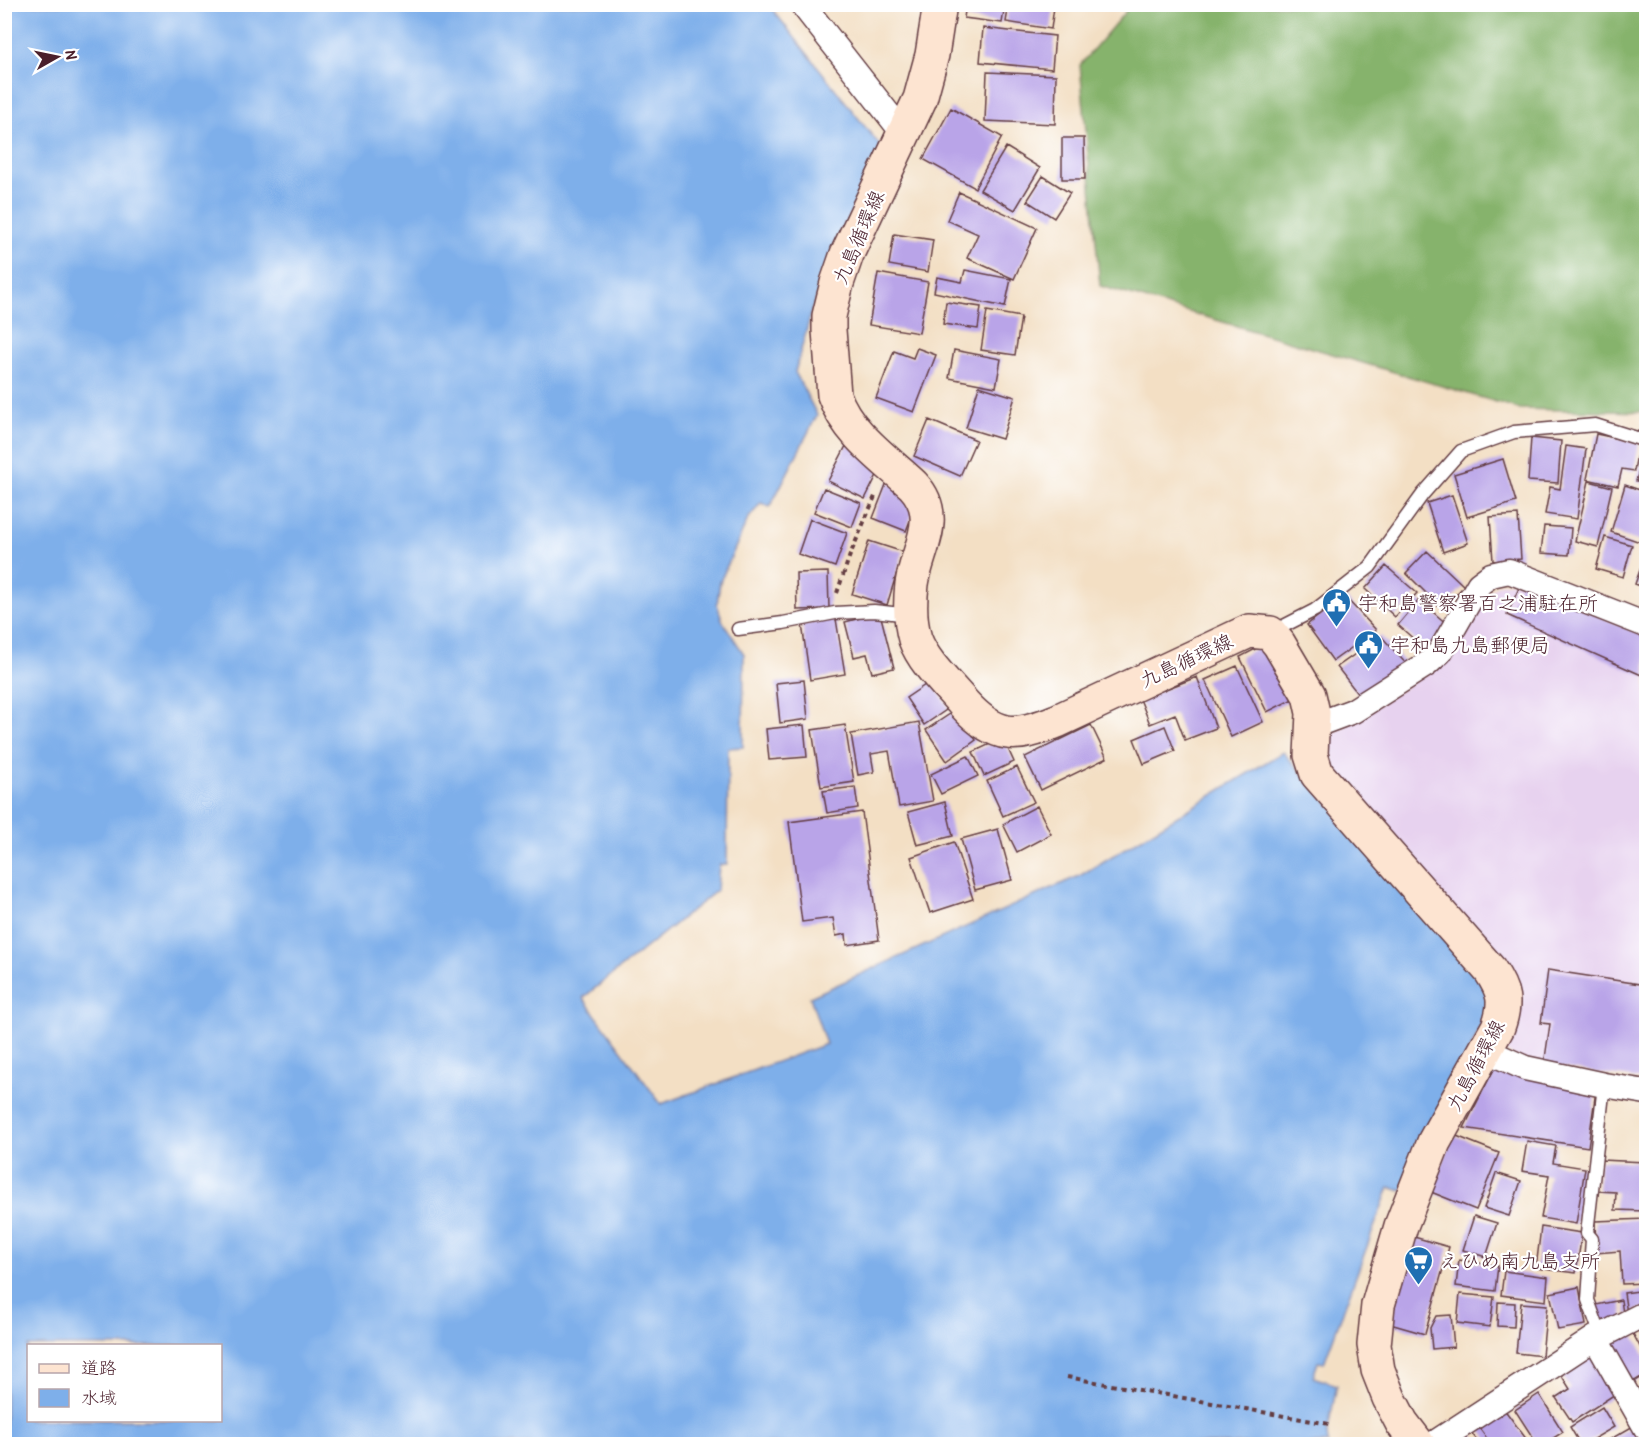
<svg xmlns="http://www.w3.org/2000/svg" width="1651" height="1449" font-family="'Patrick Hand','Klee One',sans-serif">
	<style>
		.built { fill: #e7d2ef }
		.forest { fill: #86b36c; stroke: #68694c; stroke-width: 1.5 }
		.water { fill: #7eafea; stroke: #64678a; stroke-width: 1.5; fill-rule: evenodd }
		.building { fill: #b9a4e8 }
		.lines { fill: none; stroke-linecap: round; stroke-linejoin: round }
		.service-casing { stroke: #633c42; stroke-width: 15 }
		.minor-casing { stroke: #633c42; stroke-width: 27 }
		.secondary-casing { stroke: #633c42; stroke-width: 36 }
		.path { stroke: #633c42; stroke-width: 4; stroke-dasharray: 4.5 4.5; stroke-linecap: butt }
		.service { stroke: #fff; stroke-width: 12 }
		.minor { stroke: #fff; stroke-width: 24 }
		.secondary { stroke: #fde4d1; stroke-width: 33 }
		.labels { text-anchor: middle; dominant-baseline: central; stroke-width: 4.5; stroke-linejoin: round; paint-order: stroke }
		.street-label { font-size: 20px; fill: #4a1f2b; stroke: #fff }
		.poi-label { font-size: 20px; fill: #4a1f2b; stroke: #fff; text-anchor: start }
	</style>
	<rect width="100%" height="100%" fill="#fff"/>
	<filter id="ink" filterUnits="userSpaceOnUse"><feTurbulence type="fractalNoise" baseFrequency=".0167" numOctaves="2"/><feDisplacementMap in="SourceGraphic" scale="12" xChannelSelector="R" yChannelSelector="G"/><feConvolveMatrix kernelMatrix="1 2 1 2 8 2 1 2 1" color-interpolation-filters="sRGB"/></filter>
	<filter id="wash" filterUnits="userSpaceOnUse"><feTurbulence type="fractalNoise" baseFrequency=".008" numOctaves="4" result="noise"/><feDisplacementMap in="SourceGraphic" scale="24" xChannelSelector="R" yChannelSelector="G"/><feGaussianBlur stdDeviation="1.35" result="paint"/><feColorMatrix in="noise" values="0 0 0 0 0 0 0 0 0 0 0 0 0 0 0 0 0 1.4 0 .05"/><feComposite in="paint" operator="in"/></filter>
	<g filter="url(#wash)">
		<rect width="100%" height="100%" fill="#f3dfc4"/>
		<!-- built -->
		<path class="built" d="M1519,581L1646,637V1080L1527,1062L1501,1049L1522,1006L1509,971L1335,773L1328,737L1445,662L1480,598L1499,584Z"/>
		<!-- forest -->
		<path class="forest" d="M1131,5H1646V412L1520,409L1100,286L1080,65Z"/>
		<!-- water -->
		<path class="water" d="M5,5H769L882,148L829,262L812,310L795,372L817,415L770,507L761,503L748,519L720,582L717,604L723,622L744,654L743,747L728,748L727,864L719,865L717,890L583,998L661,1104L826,1044L810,997L1081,875L1283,752L1486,980L1489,1010L1402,1191L1389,1187L1324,1363L1318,1362L1313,1377L1337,1385L1327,1434L1328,1444H5ZM28,1346H220V1420H28Z"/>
		<g id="blocks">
			<!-- building -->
			<path class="building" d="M966,4H1005L1002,23L964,18Z
				M1009,4H1041L1054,7L1051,29L1006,22Z
				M983,28L1055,36L1052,69L980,62Z
				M987,72L1056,75L1055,124L985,121Z
				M951,108L1002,137L975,188L923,159Z
				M1062,138H1084L1085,179H1062Z
				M1006,147L1040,168L1015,210L980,190Z
				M1043,176L1070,193L1054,218L1027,201Z
				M959,192L1037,228L1014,279L967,258L978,234L947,220Z
				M894,234L933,240L928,272L889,265Z
				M965,270L1011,279L1005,307L934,292L937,277L962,282Z
				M878,273L928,282L919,333L869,325Z
				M946,302L981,307L978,329L943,324Z
				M987,311L1021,317L1015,355L981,350Z
				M917,348L936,355L914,412L876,398L894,351L913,358Z
				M954,350L1001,359L996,387L949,378Z
				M979,386L1015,397L1002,439L966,428Z
				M929,420L976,440L960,476L914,456Z
				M1596,434L1639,443L1634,471L1622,469L1618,486L1587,479Z
				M1531,438L1561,441L1558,483L1528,481Z
				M847,444L883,463L865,499L828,481Z
				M1566,446L1586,449L1577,519L1545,514L1550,487L1560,489Z
				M1646,446V484L1636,481Z
				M1503,459L1516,502L1467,517L1454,474Z
				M1589,481L1612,487L1598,547L1575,541Z
				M887,482L920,494L906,531L873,518Z
				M1625,485L1646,492V544L1611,532Z
				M824,488L861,503L852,527L814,512Z
				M1452,495L1468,543L1443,552L1427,503Z
				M1518,515L1521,559L1493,561L1490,517Z
				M810,519L847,533L835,567L798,554Z
				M1544,526L1571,528L1569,555L1541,553Z
				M1605,537L1632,545L1623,577L1596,569Z
				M869,541L903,552L887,605L852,594Z
				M1427,551L1464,586L1442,609L1406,573Z
				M1645,556L1646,557V588L1635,584Z
				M1386,566L1417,593L1395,617L1365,589Z
				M828,572L829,609L797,610L796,573Z
				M1522,581L1646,637V677L1507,615Z
				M1344,596L1376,630L1333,661L1307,625Z
				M1419,600L1448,625L1426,650L1398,625Z
				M880,613L894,668L872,673L867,654L854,657L845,622Z
				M836,619L845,674L810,680L802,624Z
				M1381,636L1409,667L1362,699L1337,667Z
				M1267,643L1295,698L1267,712L1240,657Z
				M1237,666L1263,722L1231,737L1205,680Z
				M1197,677L1216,728L1185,740L1175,714L1150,724L1140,699Z
				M804,680L808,719L780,723L776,683Z
				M931,681L949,708L924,725L906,698Z
				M956,710L976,740L947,761L926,730Z
				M919,722L933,801L899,807L889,751L871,754L874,772L858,775L851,734Z
				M804,725L807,757L769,760L766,729Z
				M845,725L854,782L821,787L812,730Z
				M1091,725L1107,758L1041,790L1025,757Z
				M1165,726L1175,751L1144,764L1134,739Z
				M1003,738L1014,762L984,776L973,752Z
				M968,756L978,776L941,794L931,774Z
				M1017,767L1034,802L1003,816L987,781Z
				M855,787L858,808L827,813L823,791Z
				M945,802L953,836L917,845L908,812Z
				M1037,806L1051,834L1017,852L1003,824Z
				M862,812L879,940L847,945L846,934L836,936L833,918L802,922L789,822Z
				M998,829L1012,880L975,890L961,839Z
				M954,842L973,899L930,913L911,857Z
				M1548,970L1646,985V1080L1544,1065L1550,1024L1541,1023Z
				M1498,1061L1596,1090L1588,1147L1464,1128Z
				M1454,1135L1499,1153L1476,1210L1431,1192Z
				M1527,1141L1556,1146L1553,1163L1585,1168L1576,1224L1541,1218L1549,1175L1522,1171Z
				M1600,1160L1646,1162V1211L1615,1210L1616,1192L1598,1191Z
				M1496,1173L1521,1181L1509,1216L1484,1208Z
				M1474,1216L1497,1223L1486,1257L1463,1250Z
				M1646,1219V1283L1622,1284L1620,1251L1596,1253L1595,1221Z
				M1541,1227L1582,1233L1576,1273L1536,1268Z
				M1414,1237L1449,1247L1425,1334L1390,1324Z
				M1459,1260L1498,1266L1495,1291L1456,1286Z
				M1504,1271L1548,1277L1546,1301L1501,1295Z
				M1579,1287L1586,1325L1558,1330L1550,1293Z
				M1646,1290V1307L1627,1314L1624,1293Z
				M1460,1294L1494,1297L1490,1327L1457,1323Z
				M1621,1300L1624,1320L1600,1324L1596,1305Z
				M1498,1302L1515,1303L1514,1327L1497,1326Z
				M1521,1303L1547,1305L1542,1356L1516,1353Z
				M1451,1315L1454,1347L1432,1349L1430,1328L1436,1316Z
				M1631,1330L1646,1358V1374L1630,1384L1607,1344Z
				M1594,1351L1620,1391L1572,1422L1556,1398L1570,1389L1560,1373Z
				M1539,1394L1563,1432L1544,1444H1537L1515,1410Z
				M1602,1407L1614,1427L1585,1444H1580L1570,1427Z
				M1504,1409L1530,1444H1491L1479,1428Z
				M1635,1425L1646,1444H1602Z
				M1470,1431L1480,1444H1452Z"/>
		</g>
	</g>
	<g filter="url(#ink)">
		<use href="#blocks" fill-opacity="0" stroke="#633c42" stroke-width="1.5"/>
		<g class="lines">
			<defs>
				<path id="service" d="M738,629L783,623L835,613L874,611L910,615
					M1272,632L1315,610L1370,567L1423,494L1461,451L1514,432L1595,425L1646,441
					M1601,1336L1588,1300L1592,1239L1587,1233L1604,1085"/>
				<path id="minor" d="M802,4L904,134
					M1313,726L1353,711L1427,664L1440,652L1479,584L1491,575L1509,571L1646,625
					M1485,1050L1525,1068L1604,1085L1646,1092
					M1595,1338L1646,1428
					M1433,1444L1595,1338L1601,1336L1646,1313"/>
				<path id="secondary" d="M940,4L932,55L920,99L847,254L837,283L829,316V330L834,395C847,433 885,459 913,485C943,517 917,549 912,584C910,601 910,622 915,639C923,662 948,685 964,704C996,739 1016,738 1057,721L1249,631L1270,633L1279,644L1309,695L1313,713L1311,755L1317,774L1490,970C1504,991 1507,1002 1498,1027L1434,1142L1401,1226L1378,1305L1374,1345L1378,1370L1389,1398L1402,1423L1418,1444"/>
			</defs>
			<!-- service casing -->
			<use href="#service" class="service-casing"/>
			<!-- minor casing -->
			<use href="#minor" class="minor-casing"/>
			<!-- secondary casing -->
			<use href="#secondary" class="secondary-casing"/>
			<!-- path -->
			<path class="path" d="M837,593L850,555L876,494
				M1067,1377L1329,1424"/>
			<!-- service -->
			<use href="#service" class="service"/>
			<!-- minor -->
			<use href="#minor" class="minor"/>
			<!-- secondary -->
			<use href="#secondary" class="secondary"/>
		</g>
	</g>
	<!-- icons -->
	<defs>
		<symbol id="civic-pin" viewBox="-11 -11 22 30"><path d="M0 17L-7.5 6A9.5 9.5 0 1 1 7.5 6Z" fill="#1f6fb2" stroke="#fff"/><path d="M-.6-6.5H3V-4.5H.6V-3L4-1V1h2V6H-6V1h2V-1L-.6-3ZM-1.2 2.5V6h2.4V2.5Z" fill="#fff"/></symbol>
		<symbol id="supermarket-pin" viewBox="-11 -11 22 30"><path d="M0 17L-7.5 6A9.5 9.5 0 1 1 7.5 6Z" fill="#1f6fb2" stroke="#fff"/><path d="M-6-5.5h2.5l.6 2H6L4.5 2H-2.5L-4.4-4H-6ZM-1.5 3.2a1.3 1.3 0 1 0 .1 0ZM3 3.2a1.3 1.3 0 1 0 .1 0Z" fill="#fff"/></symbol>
	</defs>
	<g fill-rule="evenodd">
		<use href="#civic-pin" x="1320" y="586" width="33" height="45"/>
		<use href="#civic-pin" x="1352" y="628" width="33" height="45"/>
		<use href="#supermarket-pin" x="1402" y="1244" width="33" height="45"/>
	</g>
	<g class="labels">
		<!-- street labels -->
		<g class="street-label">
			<text transform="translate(858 237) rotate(-67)">九島循環線</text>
			<text transform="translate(1186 660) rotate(-25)">九島循環線</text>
			<text transform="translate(1475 1065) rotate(-62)">九島循環線</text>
		</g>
		<!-- poi labels -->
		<g class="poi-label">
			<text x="1358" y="602">宇和島警察署百之浦駐在所</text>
			<text x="1390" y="644">宇和島九島郵便局</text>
			<text x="1440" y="1260">えひめ南九島支所</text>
		</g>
	</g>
	<!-- margin -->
	<rect width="1651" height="1449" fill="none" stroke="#fff" stroke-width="24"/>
	<!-- legend -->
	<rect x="27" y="1344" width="195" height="78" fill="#ffffff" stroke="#b7a5aa" stroke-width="1.5"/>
	<rect x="39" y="1364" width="30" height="9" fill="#fde4d1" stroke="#b7a5aa" stroke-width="1.5"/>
	<text x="81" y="1374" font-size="18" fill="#4a1f2b">道路</text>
	<rect x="39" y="1389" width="30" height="18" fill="#7eafea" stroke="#b7a5aa" stroke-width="1.5"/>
	<text x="81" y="1404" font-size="18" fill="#4a1f2b">水域</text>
	<!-- north arrow -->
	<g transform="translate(57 57) rotate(81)" stroke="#ffffff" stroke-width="4.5" paint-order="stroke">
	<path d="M0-4.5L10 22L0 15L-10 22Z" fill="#4a1f2b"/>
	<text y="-9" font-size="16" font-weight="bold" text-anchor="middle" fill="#4a1f2b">N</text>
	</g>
</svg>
